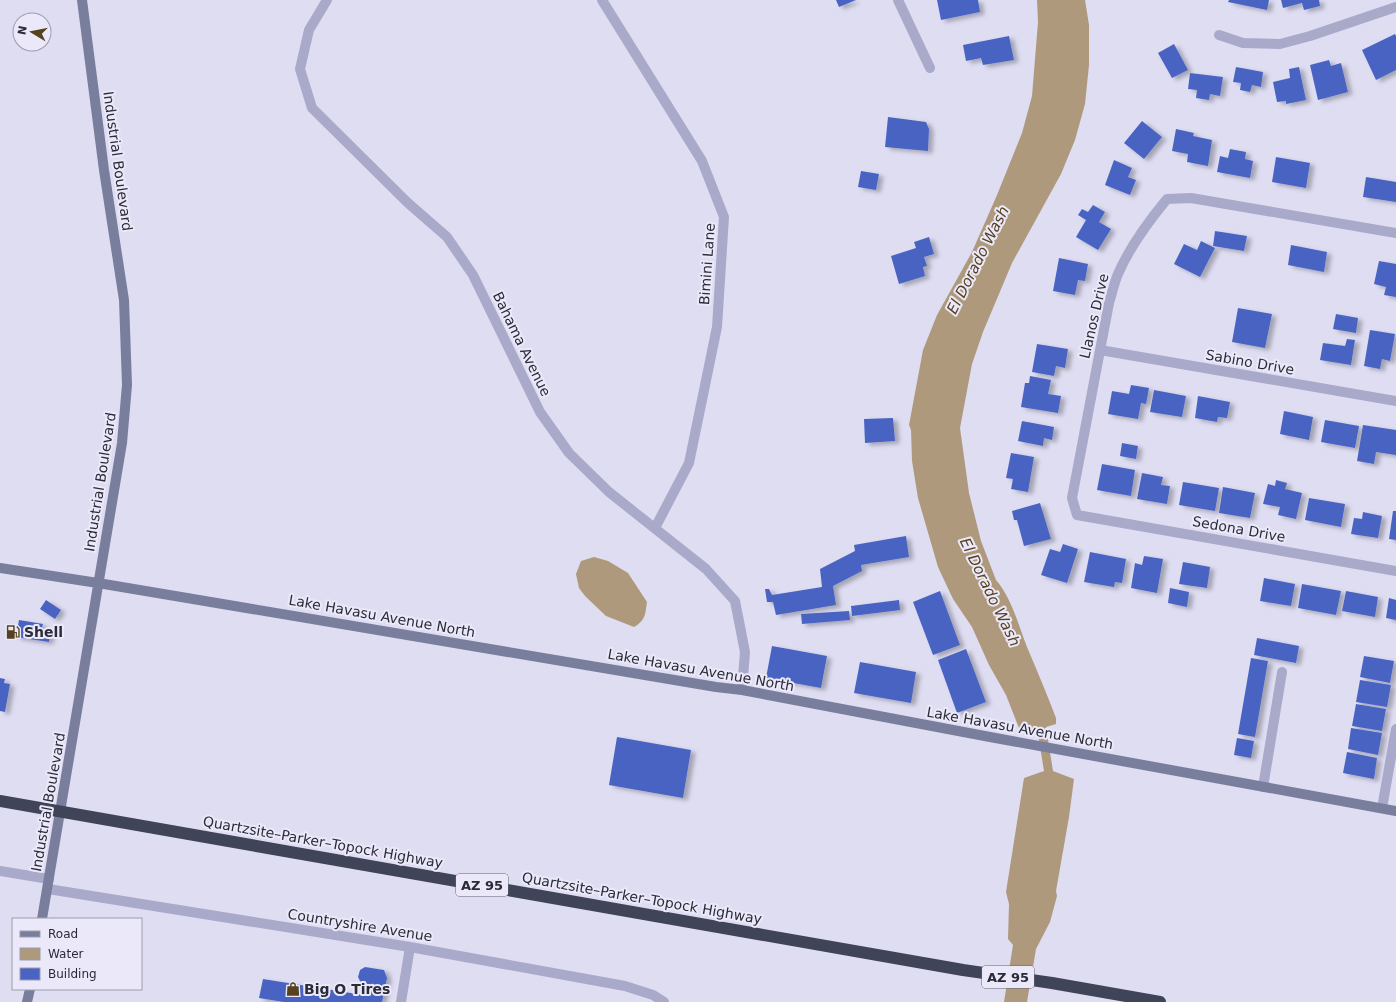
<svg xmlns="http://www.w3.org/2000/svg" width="1396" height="1002" font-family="'DejaVu Sans',sans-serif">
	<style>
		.water { fill: #ae997d }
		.building { fill: #4a64c3; filter: url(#shadow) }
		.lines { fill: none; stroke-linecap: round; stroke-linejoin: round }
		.street { stroke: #a9a9ca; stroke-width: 10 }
		.secondary { stroke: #7a7e9d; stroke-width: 10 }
		.highway { stroke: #404458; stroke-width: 12 }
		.labels { text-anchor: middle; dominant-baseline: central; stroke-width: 4; stroke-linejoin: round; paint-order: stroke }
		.shield { fill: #ebe9f9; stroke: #636471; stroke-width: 1 }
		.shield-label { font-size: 13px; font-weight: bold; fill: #292b37 }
		.street-label { font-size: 14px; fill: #292b37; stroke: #ebe9f9 }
		.poi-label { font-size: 14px; font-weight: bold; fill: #292b37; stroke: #ebe9f9; text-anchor: start }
		.water-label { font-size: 15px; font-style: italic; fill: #57411f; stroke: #ebe9f9 }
	</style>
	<defs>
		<filter id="shadow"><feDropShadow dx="4.5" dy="2.5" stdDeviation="2" flood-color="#0004"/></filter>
	</defs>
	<rect width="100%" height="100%" fill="#deddf2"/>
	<!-- water -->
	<path class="water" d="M1037,0H1085L1089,25V65L1085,104L1075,140L1061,174L1012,263L983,332L972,364L960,428L969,493L981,541L996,580C1011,597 1019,626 1027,647C1037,671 1047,694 1056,718V724L1046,727L1053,771L1074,779L1069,817L1056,891L1057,896L1050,922L1036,949L1027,1002H1004L1013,945L1008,939L1009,904L1006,892L1024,778L1044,771L1037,728H1019L1006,695L989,665L972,627L953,599L938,567L918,498L912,461L911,430L909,425L923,350L937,315L972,252L997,195L1022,133L1032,96L1038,22Z
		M594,557L608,561L628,573L647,602C645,614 646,620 634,627L606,616L585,596L579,588L576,574L581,561Z"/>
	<!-- building -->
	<path class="building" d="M836,0H856L839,7Z
		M937,0H978L980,12L941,20Z
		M1229,0H1269L1267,10L1228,2Z
		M1281,0H1319L1320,6L1304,10L1302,3L1283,8Z
		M1395,34L1396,36V70L1376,80L1362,50Z
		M1009,36L1014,60L983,65L981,58L966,61L963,45Z
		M1174,44L1188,70L1172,78L1158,53Z
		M1329,60L1331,66L1341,63L1348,92L1318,100L1310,65Z
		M1236,67L1263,72L1261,87L1252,85L1250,92L1240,90L1241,83L1233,82Z
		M1299,67L1306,100L1286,104V101L1277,102L1273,82L1290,78L1289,69Z
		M1190,73L1223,77L1220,96L1210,94L1209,100L1196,98L1197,90L1188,89Z
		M888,117L926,122L929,129L928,151L885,147Z
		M1142,121L1162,137L1144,159L1124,143Z
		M1176,129L1194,133L1193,136L1212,140L1208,166L1187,162L1188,154L1172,151Z
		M1230,149L1246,152L1245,159L1253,161L1250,178L1217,172L1220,156L1228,158Z
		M1276,157L1310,163L1306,188L1272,182Z
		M1114,160L1132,168L1128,177L1136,180L1130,195L1105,185Z
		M861,171L879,174L876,190L858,187Z
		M1366,177L1396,182V202L1363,197Z
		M1093,205L1105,212L1099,222L1111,229L1098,250L1076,237L1086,220L1078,215L1082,209L1088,212Z
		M1215,231L1247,236L1244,251L1213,246Z
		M929,237L934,254L924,257L927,266L923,267L925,276L899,284L891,256L916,248L914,242Z
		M1201,241L1215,248L1200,277L1174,264L1184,244L1197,250Z
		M1291,245L1327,252L1324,272L1288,265Z
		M1059,258L1088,264L1085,281L1078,280L1075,295L1053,291Z
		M1379,261L1396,264V297L1384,295L1386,287L1374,284Z
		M1238,308L1272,314L1265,348L1232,342Z
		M1336,314L1358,318L1356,333L1333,329Z
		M1370,330L1395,334L1390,361L1382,359L1380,369L1364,366Z
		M1347,339L1355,340L1351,365L1320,360L1323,343L1345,346Z
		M1037,344L1068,349L1065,368L1056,366L1054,376L1032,372Z
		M1030,376L1051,380L1048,394L1061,396L1058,413L1021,407L1025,383H1029Z
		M1131,385L1149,388L1146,404L1141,403L1138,419L1108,414L1112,391L1129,394Z
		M1154,390L1186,396L1182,417L1150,412Z
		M1198,396L1230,402L1227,418L1218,417L1217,422L1195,418Z
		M1284,411L1313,417L1309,440L1280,434Z
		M893,418L895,441L865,443L864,419Z
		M1325,420L1359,426L1355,448L1321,442Z
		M1022,421L1054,427L1052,440L1044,438L1043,446L1018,441Z
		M1363,425L1396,430V455L1376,452L1374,464L1357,461Z
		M1122,443L1138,446L1136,459L1120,456Z
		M1011,453L1034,457L1028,492L1011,489L1013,479L1006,478Z
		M1102,464L1135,470L1131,496L1097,490Z
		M1142,473L1163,477L1161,485L1170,486L1167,504L1137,499Z
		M1276,480L1287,483L1285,489L1302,493L1296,519L1278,515L1280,507L1263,504L1268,484L1275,486Z
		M1183,482L1219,488L1215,511L1179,505Z
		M1223,487L1255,493L1250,518L1219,513Z
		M1309,498L1345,504L1341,527L1305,520Z
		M1040,503L1051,539L1024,546L1017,520H1014L1012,511Z
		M1393,511H1396V540L1389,539Z
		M1363,512L1382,516L1378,538L1351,534L1354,518L1362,519Z
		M906,536L909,557L861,565L862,571L833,586L836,605L776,615L773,602H767L765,589H769L772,595L822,587L820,569L855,551L854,545Z
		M1063,544L1078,549L1067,583L1041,575L1050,549L1060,552Z
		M1090,552L1126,559L1122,583L1115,582L1114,587L1084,582Z
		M1144,556L1163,559L1157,593L1131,588L1135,563L1142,565Z
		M1183,562L1210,567L1207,588L1179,584Z
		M1264,578L1295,584L1291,606L1260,601Z
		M1302,584L1341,591L1336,615L1298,608Z
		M1170,588L1189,592L1187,607L1168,603Z
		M940,591L960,645L933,655L913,602Z
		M1346,591L1378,597L1375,617L1342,611Z
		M1389,598L1396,600V620L1386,618Z
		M46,600L61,610L55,619L40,609Z
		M899,600L900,610L852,616L851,606Z
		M849,611L850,620L802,624L801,614Z
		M19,620L43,624L42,627L50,633L49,642L16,637Z
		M1257,638L1299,646L1296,663L1254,655Z
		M772,646L827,656L821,688L766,678Z
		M966,649L986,702L957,713L938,660Z
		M1364,656L1394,661L1390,683L1360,677Z
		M1251,658L1268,661L1255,737L1238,734Z
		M860,662L916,672L911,703L854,693Z
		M0,678L5,679L4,683L10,684L5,712L0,711Z
		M1360,680L1391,685L1387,707L1356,702Z
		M1356,704L1386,709L1382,731L1352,726Z
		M1351,728L1382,733L1378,755L1348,749Z
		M617,737L691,750L683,798L609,785Z
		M1237,738L1254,741L1251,758L1234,755Z
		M1347,752L1377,758L1374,779L1343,773Z
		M365,967L384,970L387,978L382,1002H284L259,998L263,979L363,995L367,983H361L358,977L360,970Z"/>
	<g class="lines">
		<!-- street -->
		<path class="street" d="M327,0L309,30L300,69L312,108L408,203L447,237L473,275L540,412L569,453L609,492L706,569L735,601L745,652L742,690
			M602,0L702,161L724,217L717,327L689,463L655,528
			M898,0L930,68
			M1219,35L1243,43L1280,44L1310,36L1396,7
			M1396,233L1191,198L1167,199C1148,222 1130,246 1118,274C1114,283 1112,294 1109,303L1072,498L1077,515L1396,571
			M1100,350L1396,401
			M1263,787L1282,672
			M1382,808L1396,729
			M0,871L49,879
			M48,889L410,947L625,986L653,995L664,1002
			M401,1002L410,947"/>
		<!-- secondary -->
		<path class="secondary" d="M0,568L98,583L716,687L742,690L990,737L1396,811
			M42,919L122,443L127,385L124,300L104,170L82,0
			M27,1002L30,989"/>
		<!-- highway -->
		<path class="highway" d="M0,801L963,970L1052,983L1160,1002"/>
	</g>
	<!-- icons -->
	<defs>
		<symbol id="fuel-bare" viewBox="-9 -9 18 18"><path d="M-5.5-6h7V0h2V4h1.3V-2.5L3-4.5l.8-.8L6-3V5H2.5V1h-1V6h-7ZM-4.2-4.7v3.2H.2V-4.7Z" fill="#57411f" stroke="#ebe9f9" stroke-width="2.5" paint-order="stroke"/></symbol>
		<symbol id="shop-bare" viewBox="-9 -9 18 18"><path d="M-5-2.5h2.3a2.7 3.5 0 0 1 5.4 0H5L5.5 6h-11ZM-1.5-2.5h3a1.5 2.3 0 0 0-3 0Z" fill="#57411f" stroke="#ebe9f9" stroke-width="2.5" paint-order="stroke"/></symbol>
	</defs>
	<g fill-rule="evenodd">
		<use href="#fuel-bare" x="3" y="622" width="20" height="20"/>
		<use href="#shop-bare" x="283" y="979" width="20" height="20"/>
	</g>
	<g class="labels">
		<!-- shield labels -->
		<g class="shield">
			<rect x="456" y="874" width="52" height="22" rx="3"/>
			<rect x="982" y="966" width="52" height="22" rx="3"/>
		</g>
		<g class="shield-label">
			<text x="482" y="885">AZ 95</text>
			<text x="1008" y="977">AZ 95</text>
		</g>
		<!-- street labels -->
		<g class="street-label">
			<text transform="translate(118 161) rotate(82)">Industrial Boulevard</text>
			<text transform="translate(707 264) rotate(-86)">Bimini Lane</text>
			<text transform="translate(1094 316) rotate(-77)">Llanos Drive</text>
			<text transform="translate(522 344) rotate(64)">Bahama Avenue</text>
			<text transform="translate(1250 362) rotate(10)">Sabino Drive</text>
			<text transform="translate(100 482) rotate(-81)">Industrial Boulevard</text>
			<text transform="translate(1239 529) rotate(10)">Sedona Drive</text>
			<text transform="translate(382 616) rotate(10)">Lake Havasu Avenue North</text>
			<text transform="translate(701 670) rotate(10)">Lake Havasu Avenue North</text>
			<text transform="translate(1020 728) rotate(10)">Lake Havasu Avenue North</text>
			<text transform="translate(48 802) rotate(-80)">Industrial Boulevard</text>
			<text transform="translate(323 842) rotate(10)">Quartzsite–Parker–Topock Highway</text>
			<text transform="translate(642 898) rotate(10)">Quartzsite–Parker–Topock Highway</text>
			<text transform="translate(360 925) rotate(9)">Countryshire Avenue</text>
		</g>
		<!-- poi labels -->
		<g class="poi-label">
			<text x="24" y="632">Shell</text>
			<text x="304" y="989">Big O Tires</text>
		</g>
		<!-- water labels -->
		<g class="water-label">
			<text transform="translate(978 260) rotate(-63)">El Dorado Wash</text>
			<text transform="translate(990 592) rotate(64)">El Dorado Wash</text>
		</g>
	</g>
	<!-- legend -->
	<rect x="12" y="918" width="130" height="72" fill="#ebe9f9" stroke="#9d9dab"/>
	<rect x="20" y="931" width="20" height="6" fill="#7a7e9d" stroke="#9d9dab"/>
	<text x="48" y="938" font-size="12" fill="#292b37">Road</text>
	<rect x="20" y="948" width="20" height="12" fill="#ae997d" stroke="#9d9dab"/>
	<text x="48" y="958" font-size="12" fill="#292b37">Water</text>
	<rect x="20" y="968" width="20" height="12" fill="#4a64c3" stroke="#9d9dab"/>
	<text x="48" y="978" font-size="12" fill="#292b37">Building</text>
	<!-- north arrow -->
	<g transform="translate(32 32) rotate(280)"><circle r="19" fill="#ebe9f9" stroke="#9d9dab"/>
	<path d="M0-3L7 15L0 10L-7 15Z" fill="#57411f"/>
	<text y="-6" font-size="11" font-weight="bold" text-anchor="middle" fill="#292b37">N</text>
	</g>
</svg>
